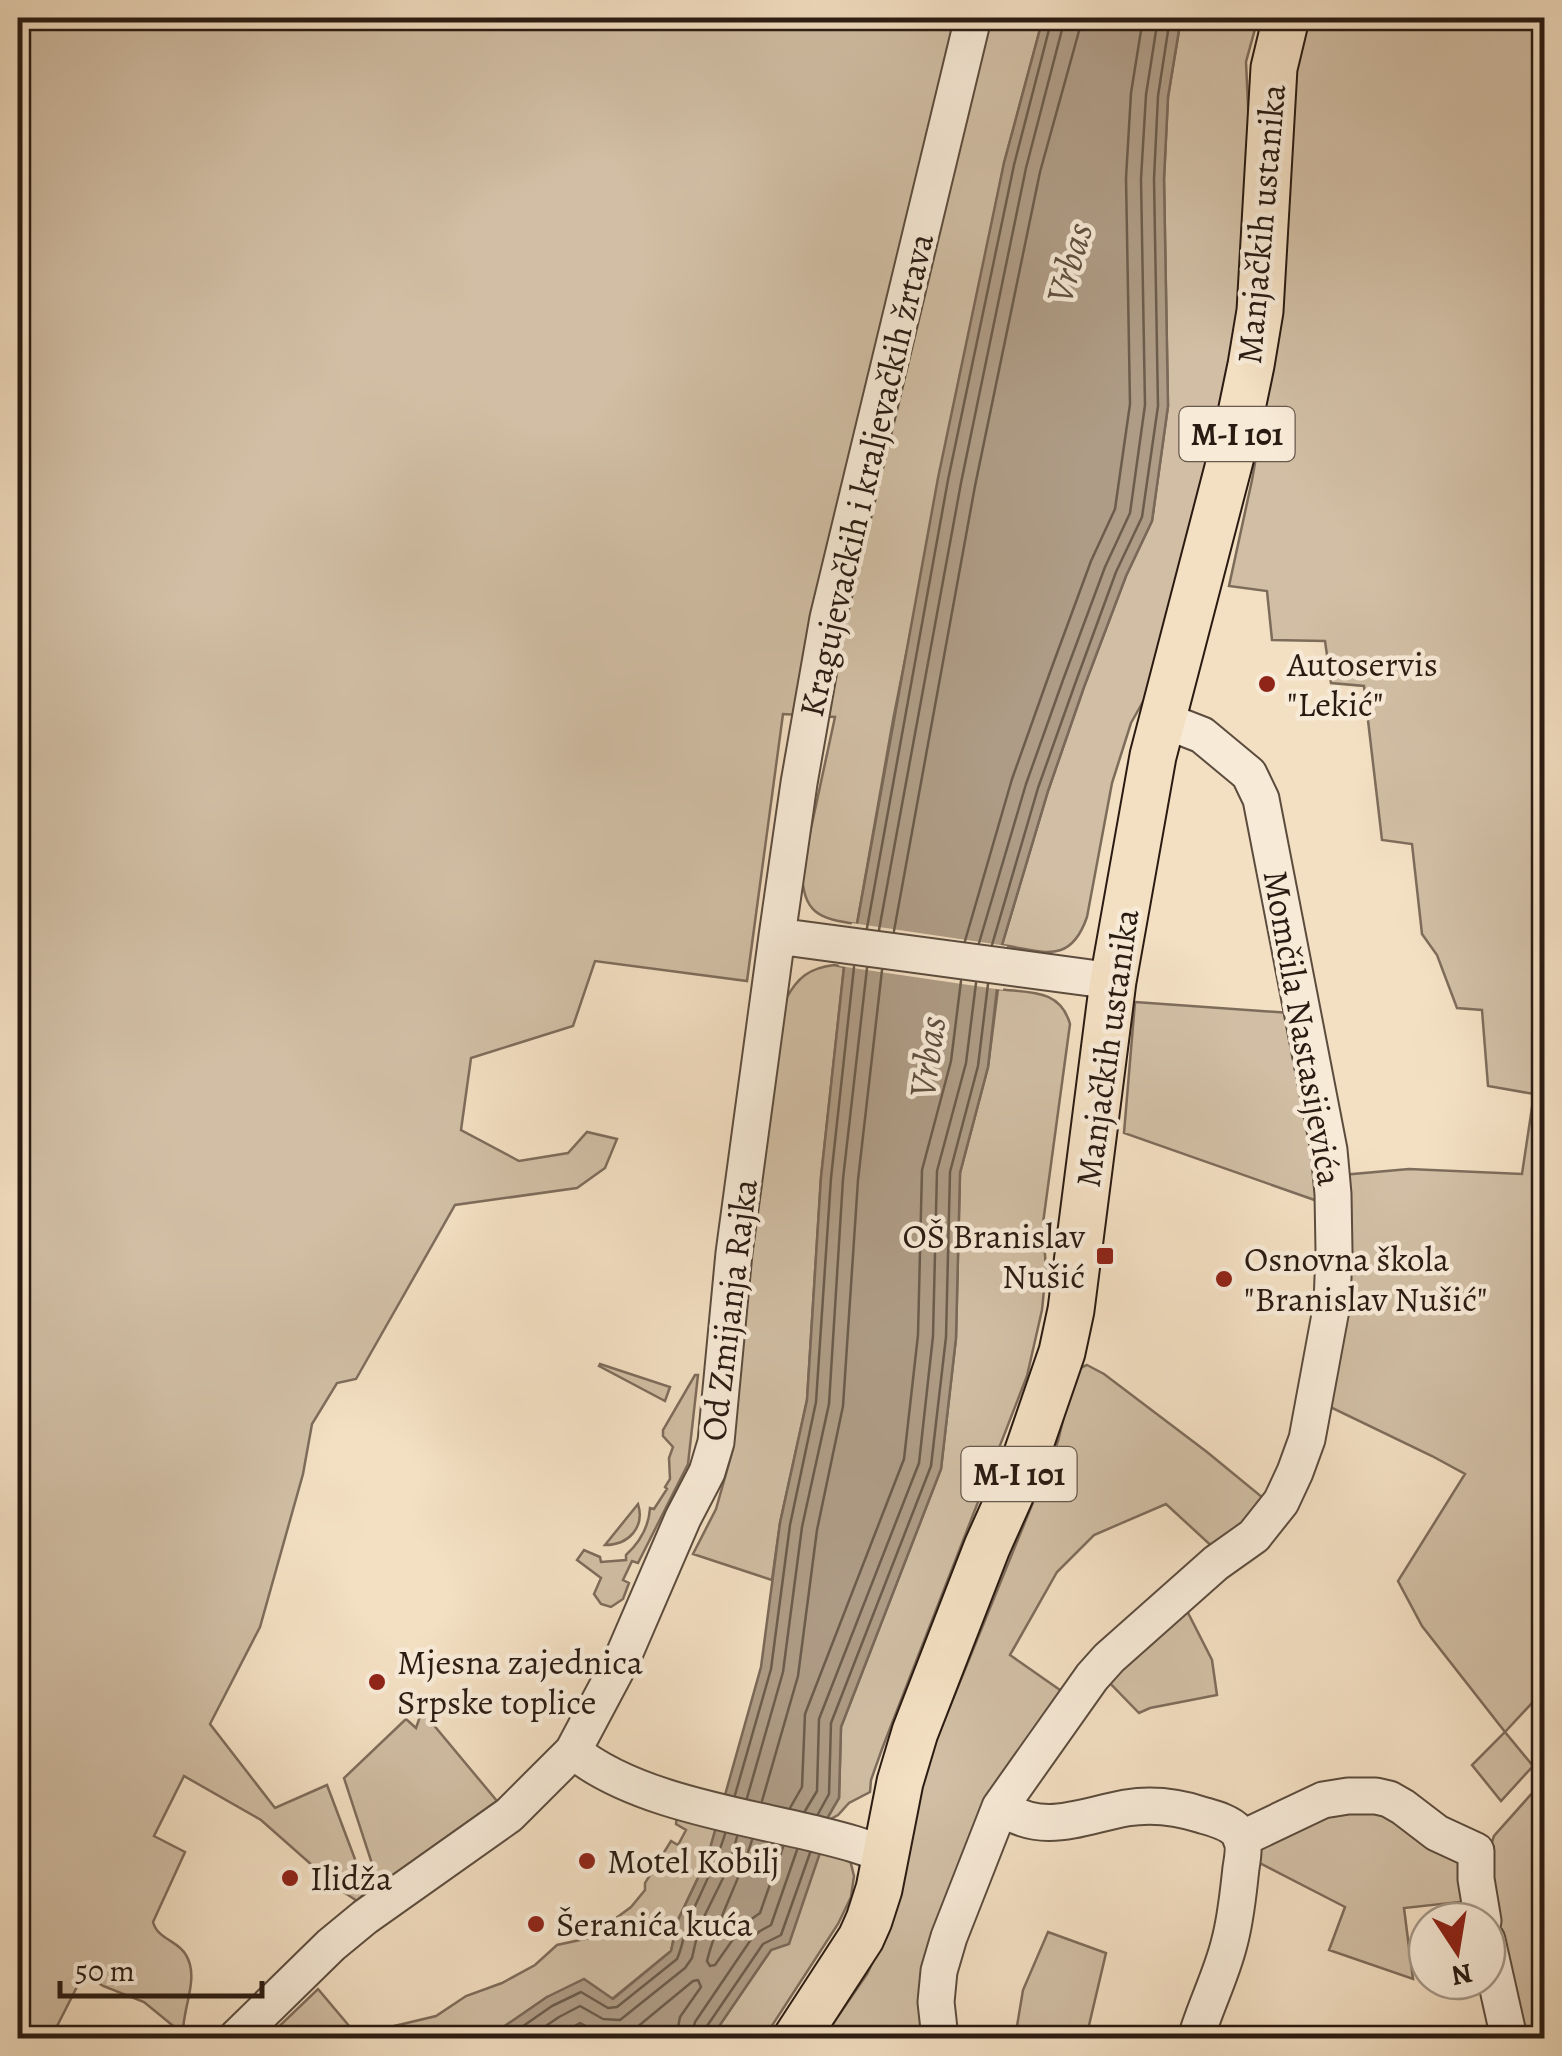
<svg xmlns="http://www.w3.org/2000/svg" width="1562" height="2056" font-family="Alegreya,serif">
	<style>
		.green { fill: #d1bea4; stroke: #7e6c5b; stroke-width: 2.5 }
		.water { fill: #af9c86; stroke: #7a6858; stroke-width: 2.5 }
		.pier { fill: #f3dfc2 }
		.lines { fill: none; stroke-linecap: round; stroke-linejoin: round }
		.shore { stroke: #6c5c4c; stroke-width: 2.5 }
		.minor-casing { stroke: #5c4c3e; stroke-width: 39 }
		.major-casing { stroke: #2a1b12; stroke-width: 49 }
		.minor { stroke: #f7ead7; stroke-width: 35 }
		.major { stroke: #f3dfc2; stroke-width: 45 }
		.poi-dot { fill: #8f2418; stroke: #f7ead7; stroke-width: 4 }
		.labels { text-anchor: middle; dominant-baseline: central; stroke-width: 9; stroke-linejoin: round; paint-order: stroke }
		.shield { fill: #f7ead7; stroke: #68594d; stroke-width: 2.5 }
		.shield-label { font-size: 32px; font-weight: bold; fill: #2a1b12 }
		.street-label { font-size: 35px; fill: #2a1b12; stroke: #f7ead7 }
		.poi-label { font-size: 35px; fill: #2a1b12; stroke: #f7ead7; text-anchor: start }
		.water-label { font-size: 38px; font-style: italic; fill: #5f4f40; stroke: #f7ead7 }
	</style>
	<rect width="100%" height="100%" fill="#f3dfc2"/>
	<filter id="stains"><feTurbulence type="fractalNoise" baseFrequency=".002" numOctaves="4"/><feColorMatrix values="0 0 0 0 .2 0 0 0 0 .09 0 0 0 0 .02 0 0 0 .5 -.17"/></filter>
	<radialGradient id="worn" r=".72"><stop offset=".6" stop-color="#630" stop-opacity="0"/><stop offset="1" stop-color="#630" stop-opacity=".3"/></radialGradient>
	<!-- green -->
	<path class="green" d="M18,18H1043L1004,163L893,720L857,924C819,919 802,913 802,870L835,717L783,714L747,981L595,961L573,1026L471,1058L461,1130L519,1161L568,1153L587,1132L617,1139L605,1168L577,1188L455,1205L356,1379L337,1383L312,1424L303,1474L260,1627L210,1724L275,1808L327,1785L367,1891L357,1901L339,1889L261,1820L184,1776L154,1836L185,1852L153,1922C158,1940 178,1940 186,1955C200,1978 182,2009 183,2034L144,2002L103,1986L84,1973L51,2038H18Z
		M1181,18H1258L1246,62L1251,169L1245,322L1153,684L1131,723L1112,783L1087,917C1070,966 1043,951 1002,945L1048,791L1084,687L1126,576L1152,521L1168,406L1164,179L1168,97Z
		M1301,18H1544V1690L1505,1732L1533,1766L1501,1801L1472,1765L1505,1732L1422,1626L1398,1581L1465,1474L1432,1456L1326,1405L1342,1175L1409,1169L1522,1174L1534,1094L1488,1086L1482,1010L1457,1008L1437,955L1422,934L1412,844L1382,840L1364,686L1331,683L1325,641L1272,640L1267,591L1229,586L1252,480L1270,377L1281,220Z
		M834,965L844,967L821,1177L807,1400L780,1523L772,1580L693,1554L716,1509L733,1449L755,1217L786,999C797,978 809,968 834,965Z
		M998,989C1028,993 1060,988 1070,1024L1043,1223L1046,1270L1042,1310L1027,1376L882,1749L871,1780L870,1792L849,1803L838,1815L825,1822L839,1798L841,1727L941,1469L956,1338L960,1173L988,1067Z
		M1135,1002L1290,1013L1326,1204L1124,1133Z
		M600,1364L670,1387L665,1401L599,1366Z
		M1087,1365L1104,1374L1207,1452L1268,1502L1217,1551L1166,1504L1094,1535L1057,1572L1010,1655L1070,1697L1020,1756L932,2038H823L867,1974L877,1953L912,1815L933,1748L1058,1441L1075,1370Z
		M695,1375H698L688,1464L638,1563L632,1561L623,1580L629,1583L623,1599L611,1607L601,1604L594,1594L601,1578L577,1560L584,1550L600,1557L601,1562L626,1560V1555C640,1542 649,1527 650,1508L654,1509L667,1489L665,1487L670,1479L669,1458L673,1447L663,1436V1430Z
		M638,1504C645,1527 629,1545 605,1545Z
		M1183,1603L1212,1660L1217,1695L1150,1708L1139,1713L1104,1677Z
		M422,1711L497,1801L382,1883L376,1876L344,1778L406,1719L416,1728Z
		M1534,1791L1544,1807V2038H1522L1484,1866L1494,1836Z
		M1370,1805L1464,1852L1469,1901L1404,1908L1413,1979L1329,1950L1345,1907L1252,1859L1254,1845L1325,1808Z
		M677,1813L718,1822L707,1859L678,1920L671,1951L612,1999L547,1997L489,2038H365L386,2028L436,2016L466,1996L502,1983L535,1965L557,1945L589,1938L631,1907L645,1890V1883L671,1841L678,1845L686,1830L676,1824Z
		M822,1847L850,1860L854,1876L851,1897L838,1924L764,2038H711L771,1950Z
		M1048,1932L1106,1953L1086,2038H1015L1023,1990Z
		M318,1989L355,2033L330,2038H267Z"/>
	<!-- water -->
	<path class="water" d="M1043,18H1181L1168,97L1164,179L1168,406L1152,521L1126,576L1084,687L1048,791L1002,945L988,1067L960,1173L956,1338L941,1469L841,1727L839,1798L825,1822L822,1847L789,1944L771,1950L711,2038H487L547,1997L584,1979L613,1999L671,1951L678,1920L707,1859L761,1667L780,1523L807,1400L821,1177L844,967L857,924L938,478L1004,163Z"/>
	<!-- pier -->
	<path class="pier" d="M852,923L1007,946L1003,990L839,966Z"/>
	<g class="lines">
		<!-- shore -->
		<path class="shore" d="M867,928L948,480L1014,165L1052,18
			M879,930L961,483L1026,168L1065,18
			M894,931L975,486L1040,172L1079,31L1080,18
			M965,941L1012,779L1049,675L1091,561L1115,509L1130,404L1126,178L1131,93L1143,18
			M979,943L1026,784L1063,680L1105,567L1130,513L1145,405L1141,179L1146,95L1158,18
			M992,945L1038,788L1075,684L1116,572L1142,517L1158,406L1154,179L1158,96L1170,18
			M735,1795L771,1669L790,1525L816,1402L831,1178L854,967
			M747,1798L783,1672L802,1527L829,1404L843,1179L867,968
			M762,1801L798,1676L817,1530L843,1406L858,1180L882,970
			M790,1808L802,1787L805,1714L904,1459L918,1335L922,1170L951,1061L961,981
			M805,1811L817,1791L819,1719L919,1463L933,1336L937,1171L966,1063L976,983
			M818,1814L829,1794L831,1723L931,1466L946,1337L950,1172L978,1066L988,984
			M752,1840C739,1882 717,1919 707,1961L710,1966L715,1965L743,1925L760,1913L783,1847
			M506,2038L552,2006L581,1992L608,2008L617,2007L677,1959C683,1946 684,1932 689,1919C702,1890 716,1864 725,1834
			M528,2038L559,2017L580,2006L603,2019L620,2020L685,1968L692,1958L699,1927L728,1868L737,1837
			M554,2038L580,2023C600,2034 614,2041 636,2028L693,1981L698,1980L701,1987L680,2017L676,2038
			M691,2038L695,2022L752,1938L760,1931L771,1925L797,1850
			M703,2038L705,2029L763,1944L781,1935L810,1853"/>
		<defs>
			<path id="minor" d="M777,936L1113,981
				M573,1751C633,1800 737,1815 812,1833C836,1839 863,1845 885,1856
				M1000,1807C1044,1836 1078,1817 1126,1808C1151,1804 1178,1807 1202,1815C1212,1818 1229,1822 1237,1831C1246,1840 1243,1856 1241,1868C1238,1894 1236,1919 1229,1944C1221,1976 1205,2007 1196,2038
				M1241,1839L1323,1800L1348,1796H1376L1389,1799L1403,1807L1437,1833L1476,1851V1879L1483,1921
				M1487,1940L1509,2038
				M236,2038L331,1945L365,1917L509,1815L573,1751L623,1657L683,1518L707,1472L716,1442L734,1253L777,936L799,783L828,618L973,18
				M940,2038L936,2002L939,1971L949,1937L1000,1807L1092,1677L1109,1658L1216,1563L1254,1536L1281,1502L1295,1472L1307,1439L1332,1304L1334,1251L1333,1194L1329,1150L1261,799L1249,774L1202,735L1161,719"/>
			<path id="major" d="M796,2038L861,1938L869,1920L879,1889L900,1782L915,1732L987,1547L1021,1471L1062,1352L1071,1310L1113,981L1153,756L1236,437L1251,365L1260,311L1274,68L1286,18"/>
		</defs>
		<!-- minor casing -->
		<use href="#minor" class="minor-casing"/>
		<!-- major casing -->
		<use href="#major" class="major-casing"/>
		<!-- minor -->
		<use href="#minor" class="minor"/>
		<!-- major -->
		<use href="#major" class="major"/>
	</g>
	<!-- markers -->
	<g class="poi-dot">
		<circle cx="1267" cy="684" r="10"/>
		<rect x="1095" y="1246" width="20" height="20" rx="5"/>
		<circle cx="1224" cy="1279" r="10"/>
		<circle cx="377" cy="1682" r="10"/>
		<circle cx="587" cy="1861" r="10"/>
		<circle cx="290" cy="1878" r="10"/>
		<circle cx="536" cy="1924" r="10"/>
	</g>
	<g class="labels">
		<!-- shield labels -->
		<g class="shield">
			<rect x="1179.5" y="407" width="115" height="54" rx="8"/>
			<rect x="961.5" y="1447" width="115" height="54" rx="8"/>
		</g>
		<g class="shield-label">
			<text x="1237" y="434">M-I 101</text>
			<text x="1019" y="1474">M-I 101</text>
		</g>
		<!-- street labels -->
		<g class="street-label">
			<text transform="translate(1261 224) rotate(-85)">Manjačkih ustanika</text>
			<text transform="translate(866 475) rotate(-77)">Kragujevačkih i kraljevačkih žrtava</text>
			<text transform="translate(1303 1028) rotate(80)">Momčila Nastasijevića</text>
			<text transform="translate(1107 1048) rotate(-82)">Manjačkih ustanika</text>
			<text transform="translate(729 1310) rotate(-83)">Od Zmijanja Rajka</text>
		</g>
		<!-- poi labels -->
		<g class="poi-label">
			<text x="1287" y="664">Autoservis<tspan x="1287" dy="40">"Lekić"</tspan></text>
			<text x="1085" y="1236" text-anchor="end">OŠ Branislav<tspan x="1085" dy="40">Nušić</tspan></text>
			<text x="1244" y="1259">Osnovna škola<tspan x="1244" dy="40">"Branislav Nušić"</tspan></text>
			<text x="397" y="1662">Mjesna zajednica<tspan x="397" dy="40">Srpske toplice</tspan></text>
			<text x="607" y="1861">Motel Kobilj</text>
			<text x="310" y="1878">Ilidža</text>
			<text x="556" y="1924">Šeranića kuća</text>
		</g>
		<!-- water labels -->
		<g class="water-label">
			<text transform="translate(1069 263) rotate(-74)">Vrbas</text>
			<text transform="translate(927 1057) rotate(-82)">Vrbas</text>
		</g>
	</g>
	<!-- margin -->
	<rect width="1562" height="2056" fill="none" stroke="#f3dfc2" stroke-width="60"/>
	<rect x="20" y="20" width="1522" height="2016" fill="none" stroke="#2a1b12" stroke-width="5"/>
	<rect x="30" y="30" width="1502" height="1996" fill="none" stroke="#2a1b12" stroke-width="2.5"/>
	<!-- north arrow -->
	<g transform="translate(1457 1951) rotate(168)"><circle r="48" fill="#f7ead7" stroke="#a59788" stroke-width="2.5"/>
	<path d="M0-8L18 38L0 25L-18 38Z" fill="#8f2418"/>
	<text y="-15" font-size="28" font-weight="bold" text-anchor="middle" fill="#2a1b12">N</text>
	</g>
	<!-- scale -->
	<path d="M60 1981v15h202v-15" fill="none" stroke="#2a1b12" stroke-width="5"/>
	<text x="75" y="1981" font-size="30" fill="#2a1b12" stroke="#f7ead7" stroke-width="8" paint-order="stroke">50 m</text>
	<rect width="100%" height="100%" filter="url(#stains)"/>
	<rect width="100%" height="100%" fill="url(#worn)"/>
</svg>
